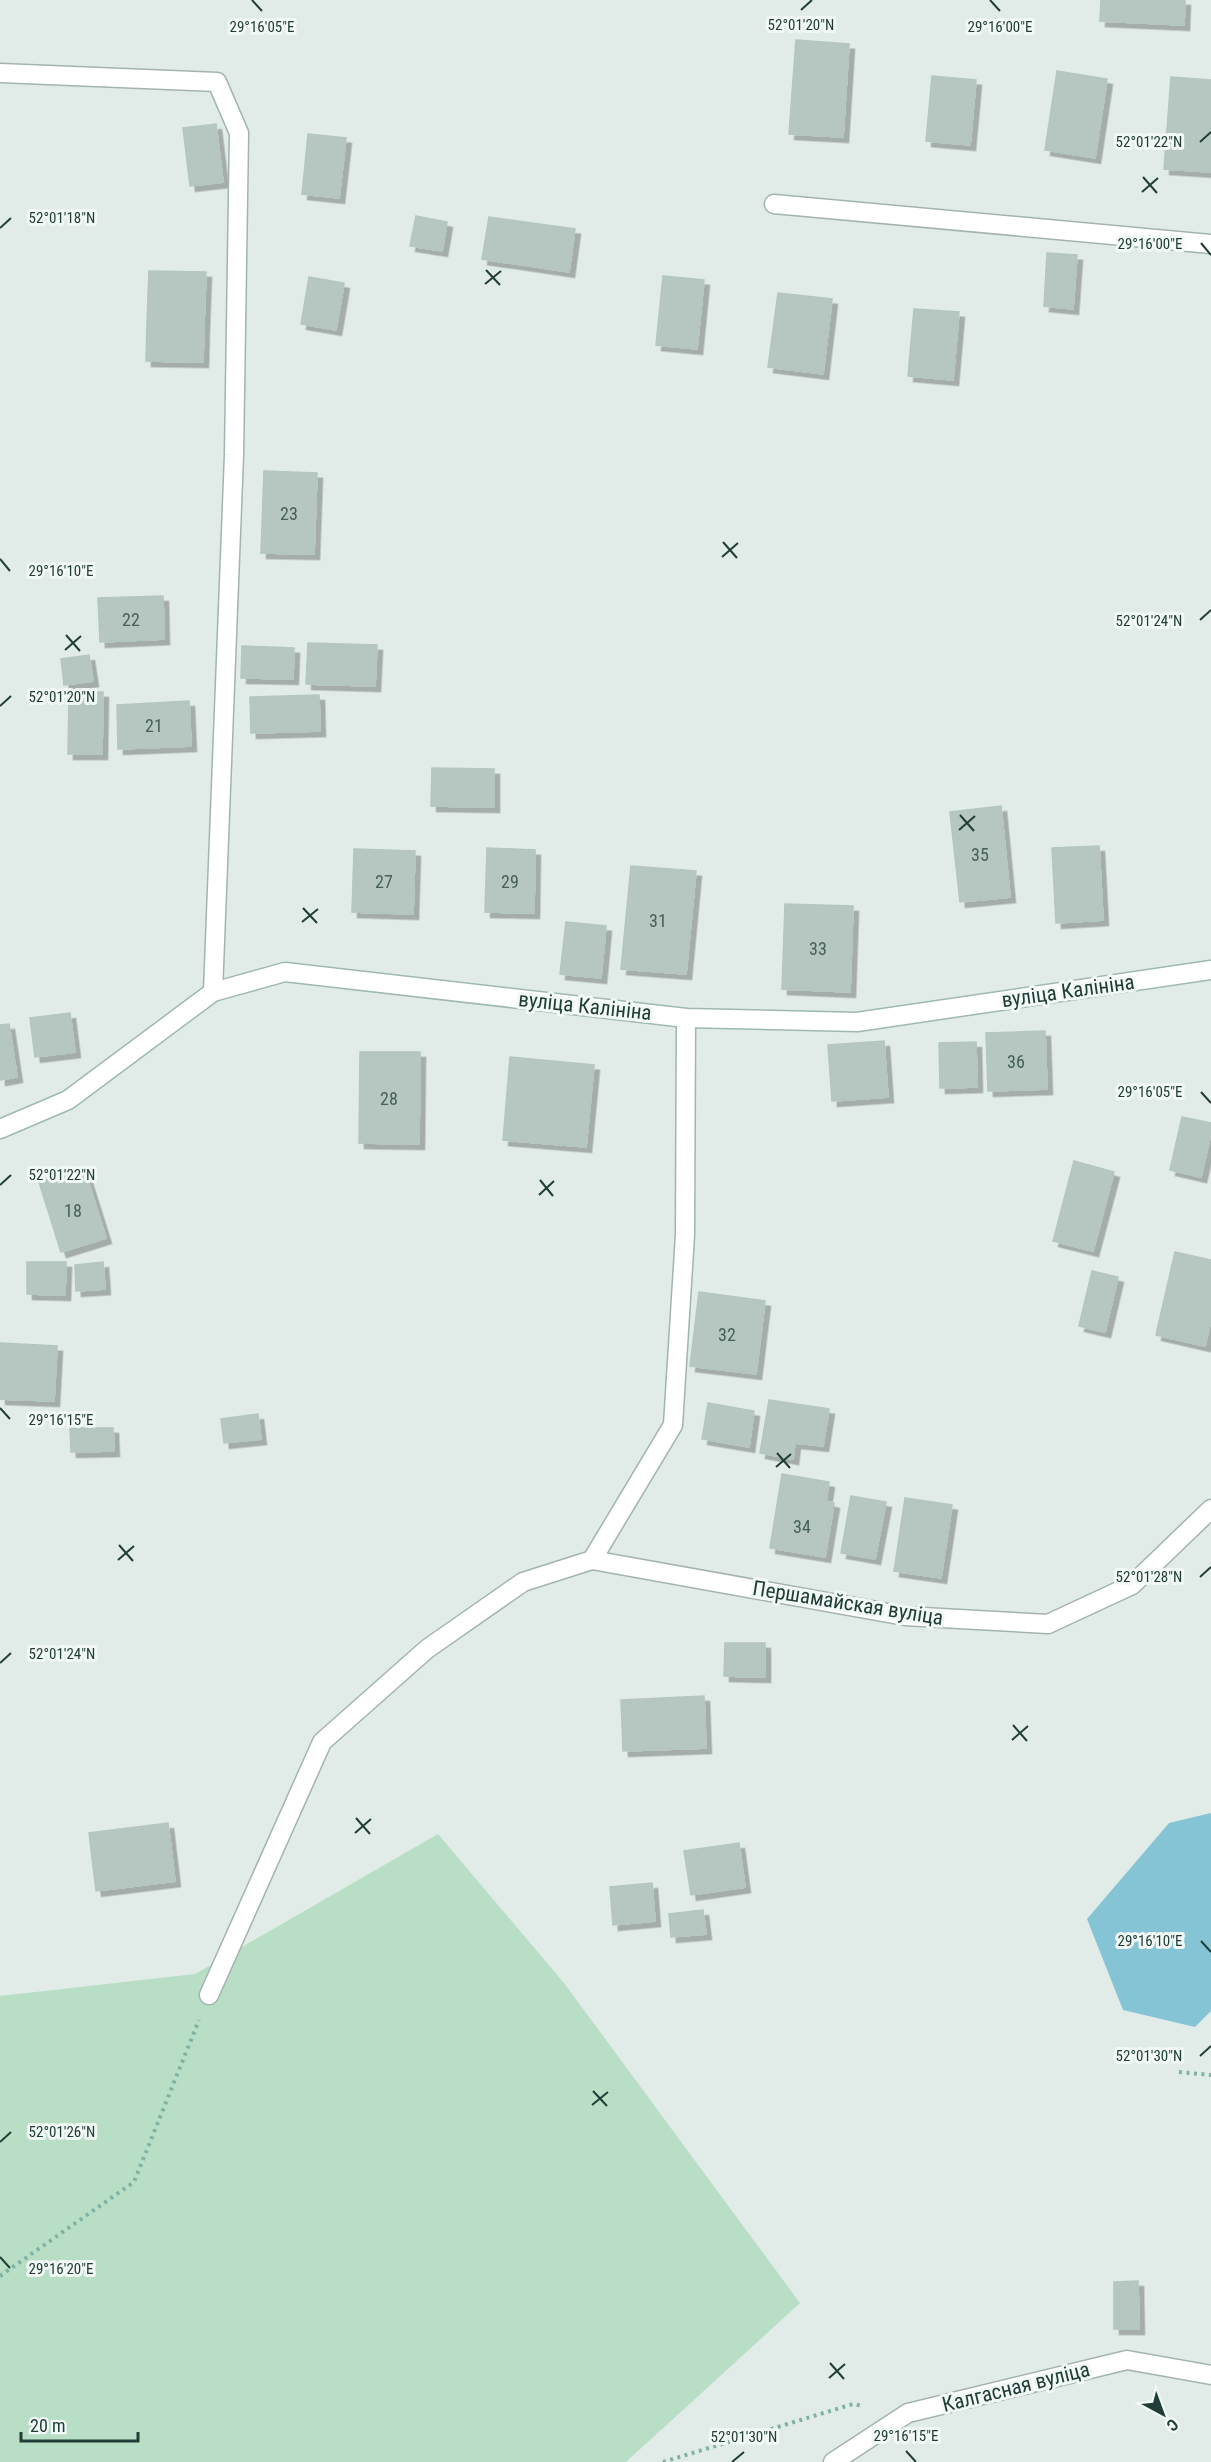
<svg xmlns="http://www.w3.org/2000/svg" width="1211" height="2462" font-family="'Roboto Condensed',sans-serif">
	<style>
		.green { fill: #b8dfc5 }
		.water { fill: #85c4d5 }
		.building { fill: #b6c7c1; stroke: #b3c6bf; stroke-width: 1.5; filter: url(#shadow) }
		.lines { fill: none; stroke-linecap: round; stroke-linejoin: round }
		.lane-casing { stroke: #a3b4af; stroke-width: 21 }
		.street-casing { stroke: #a3b4af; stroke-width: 21 }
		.secondary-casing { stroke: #9eb9b1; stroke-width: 21 }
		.path { stroke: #7fb2a5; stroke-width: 4; stroke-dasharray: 3 4.5; stroke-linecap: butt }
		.lane { stroke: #fff; stroke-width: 18 }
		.street { stroke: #fff; stroke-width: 18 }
		.secondary { stroke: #fff; stroke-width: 18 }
		.ticks { fill: none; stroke: #203e37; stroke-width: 2 }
		.labels { text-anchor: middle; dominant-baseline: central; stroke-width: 6; stroke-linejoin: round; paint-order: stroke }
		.number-label { font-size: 18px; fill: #46605a }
		.street-label { font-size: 21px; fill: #203e37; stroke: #f1f8f5 }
		.ticks-label { font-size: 15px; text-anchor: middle; fill: #203e37; stroke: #f1f8f5; stroke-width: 6; stroke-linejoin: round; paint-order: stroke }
	</style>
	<defs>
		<filter id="shadow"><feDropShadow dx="5.5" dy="5.5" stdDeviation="0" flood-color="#0004"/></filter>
	</defs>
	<rect width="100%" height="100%" fill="#e1ece8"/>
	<!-- green -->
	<path class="green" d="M438,1834L564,1983L800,2303L626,2462H0V1996L195,1974Z"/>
	<!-- water -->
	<path class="water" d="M1211,1813V2011L1195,2027L1123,2010L1087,1919L1169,1823Z"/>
	<!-- building -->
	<path class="building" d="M1101,0H1185L1184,25L1100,21Z
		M796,40L849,44L843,137L789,134Z
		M1057,71L1107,79L1095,158L1045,150Z
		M932,76L976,80L970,145L926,141Z
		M1171,77L1211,80V172L1164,169Z
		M216,124L223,182L190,186L183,128Z
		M308,134L346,138L339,198L302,194Z
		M416,216L447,222L442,251L410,246Z
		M489,217L575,229L569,272L482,259Z
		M1047,253L1077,255L1073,309L1044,306Z
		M149,271L206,272L204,324L147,322Z
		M663,276L704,280L697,349L656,345Z
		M309,277L344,283L336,330L301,324Z
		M778,293L832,299L823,374L768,367Z
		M914,309L959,312L953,380L908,376Z
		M147,322L204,324L203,362L146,361Z
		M264,471L317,473L314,554L261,553Z
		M163,596L164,639L100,642L98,598Z
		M308,643L377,645L375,686L306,684Z
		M242,646L294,648L293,679L241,678Z
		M89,655L93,681L64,685L61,659Z
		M69,692H103L102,754H68Z
		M319,695L320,731L251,733L250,697Z
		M189,701L191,746L118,749L117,705Z
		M432,768L494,769V807L431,806Z
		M1001,806L1010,897L960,902L950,812Z
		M1099,846L1103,920L1056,923L1052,848Z
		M487,848L535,850L534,913L485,912Z
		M354,849L415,851L413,914L352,912Z
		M631,866L696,871L686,974L621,969Z
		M785,904L853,906L850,992L782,989Z
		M566,922L606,926L601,978L560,974Z
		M70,1013L75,1052L35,1057L30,1018Z
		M9,1024L17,1077L0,1080V1025Z
		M1045,1031L1047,1089L988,1091L986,1033Z
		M884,1041L888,1097L832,1101L828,1045Z
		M976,1042L977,1087L940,1088L939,1043Z
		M360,1052H420L419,1144L359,1143Z
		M510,1057L594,1065L586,1147L503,1140Z
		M1182,1117L1211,1123V1133L1201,1177L1170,1170Z
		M1074,1161L1114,1172L1093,1251L1053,1241Z
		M84,1168L106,1238L61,1252L39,1182Z
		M1175,1252L1211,1260V1320L1205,1346L1156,1335Z
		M27,1262H66L65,1295L27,1294Z
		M103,1262L105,1289L76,1291L75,1265Z
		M1092,1271L1118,1277L1105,1332L1079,1326Z
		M699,1292L765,1301L756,1374L690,1366Z
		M0,1343L57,1346L54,1401L0,1399Z
		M769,1400L829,1409L823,1446L795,1443L793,1459L760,1453Z
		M708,1403L754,1411L749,1447L702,1439Z
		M258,1414L261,1439L224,1443L221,1419Z
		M70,1428H113L114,1451L71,1452Z
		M782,1474L829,1482L826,1501L834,1503L825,1557L770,1548Z
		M851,1496L886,1502L875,1559L841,1553Z
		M905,1498L952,1505L941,1578L894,1571Z
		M725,1643H765V1677L724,1676Z
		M704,1696L706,1748L623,1751L621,1700Z
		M168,1823L175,1881L96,1891L89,1833Z
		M739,1843L745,1887L691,1895L684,1851Z
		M652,1883L655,1921L613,1925L610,1887Z
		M703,1910L706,1934L671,1937L669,1914Z
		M1138,2281L1139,2329H1114V2282Z"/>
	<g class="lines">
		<defs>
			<path id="lane" d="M0,73L217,82L239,133L234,455L213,992
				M774,204L1211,244
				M209,1995L322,1742L427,1649L523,1582L592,1560L673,1425L685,1235L686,1018"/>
			<path id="street" d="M592,1560L905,1616L1048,1624L1132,1585L1211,1509
				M833,2462L908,2413L1127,2360L1211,2375"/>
			<path id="secondary" d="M0,1129L68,1100L213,992L285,972L686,1018L857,1022L1211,970"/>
		</defs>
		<!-- lane casing -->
		<use href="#lane" class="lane-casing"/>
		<!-- street casing -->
		<use href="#street" class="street-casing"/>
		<!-- secondary casing -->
		<use href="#secondary" class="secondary-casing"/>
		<!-- path -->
		<path class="path" d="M1179,2072L1211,2075
			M0,2276L134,2182L199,2020
			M663,2462L853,2404L863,2406"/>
		<!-- lane -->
		<use href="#lane" class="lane"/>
		<!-- street -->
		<use href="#street" class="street"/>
		<!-- secondary -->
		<use href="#secondary" class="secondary"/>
	</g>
	<!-- ticks -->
	<path class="ticks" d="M252,0L262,11M990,0L1000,11M801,10L812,0M1200,142L1211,132M1143,177L1157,193M1142,192L1158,178M0,228L11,218M1201,243L1211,255M486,270L500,285M485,284L501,271M723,542L737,558M722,557L738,543M0,559L10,571M1200,620L1211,610M66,635L80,651M65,650L81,636M0,706L11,696M960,815L974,831M959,830L975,816M303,908L317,923M302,922L318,909M1201,1092L1211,1103M540,1180L553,1196M0,1185L11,1175M539,1195L554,1181M0,1408L10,1419M777,1453L790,1468M776,1467L791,1454M119,1545L133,1561M118,1560L134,1546M1200,1577L1211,1567M0,1663L11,1653M1013,1725L1027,1741M1012,1740L1028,1726M356,1818L370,1834M355,1833L371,1819M1201,1941L1211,1952M1200,2056L1211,2046M593,2091L607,2106M592,2105L608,2092M0,2142L11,2132M0,2257L10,2268M830,2363L844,2379M829,2378L845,2364M906,2451L916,2462M732,2462L744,2452"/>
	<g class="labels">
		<!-- number labels -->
		<g class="number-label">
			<text x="289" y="513">23</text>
			<text x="131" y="619">22</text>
			<text x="154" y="725">21</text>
			<text x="980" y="854">35</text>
			<text x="384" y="881">27</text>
			<text x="510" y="881">29</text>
			<text x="658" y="920">31</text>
			<text x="818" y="948">33</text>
			<text x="1016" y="1061">36</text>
			<text x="389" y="1098">28</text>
			<text x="73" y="1210">18</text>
			<text x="727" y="1334">32</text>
			<text x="802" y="1526">34</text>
		</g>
		<!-- street labels -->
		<g class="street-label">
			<text transform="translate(1068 991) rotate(-8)">вуліца Калініна</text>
			<text transform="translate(585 1006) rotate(6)">вуліца Калініна</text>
			<text transform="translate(848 1603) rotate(9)">Першамайская вуліца</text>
			<text transform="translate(1016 2387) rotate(-14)">Калгасная вуліца</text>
		</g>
	</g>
	<g class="ticks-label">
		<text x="801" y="30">52°01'20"N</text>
		<text x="262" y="32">29°16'05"E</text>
		<text x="1000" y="32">29°16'00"E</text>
		<text x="1149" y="147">52°01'22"N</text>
		<text x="62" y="223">52°01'18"N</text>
		<text x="1150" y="249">29°16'00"E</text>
		<text x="61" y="576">29°16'10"E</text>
		<text x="1149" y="626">52°01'24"N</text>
		<text x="62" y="702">52°01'20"N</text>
		<text x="1150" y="1097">29°16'05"E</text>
		<text x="62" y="1180">52°01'22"N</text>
		<text x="61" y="1425">29°16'15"E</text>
		<text x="1149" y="1582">52°01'28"N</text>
		<text x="62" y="1659">52°01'24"N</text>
		<text x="1150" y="1946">29°16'10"E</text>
		<text x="1149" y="2061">52°01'30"N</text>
		<text x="62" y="2137">52°01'26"N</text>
		<text x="61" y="2274">29°16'20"E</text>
		<text x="906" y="2441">29°16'15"E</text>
		<text x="744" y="2442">52°01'30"N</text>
	</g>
	<!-- north arrow -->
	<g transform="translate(1163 2414) rotate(139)" stroke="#f1f8f5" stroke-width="4.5" paint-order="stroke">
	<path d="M0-4.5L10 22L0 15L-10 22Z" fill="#203e37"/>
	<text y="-9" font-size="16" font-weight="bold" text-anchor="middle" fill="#203e37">С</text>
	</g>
	<!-- scale -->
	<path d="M21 2432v9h117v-9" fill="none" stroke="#203e37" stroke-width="3"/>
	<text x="30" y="2432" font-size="18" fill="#203e37" stroke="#f1f8f5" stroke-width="4.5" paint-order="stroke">20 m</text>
</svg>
